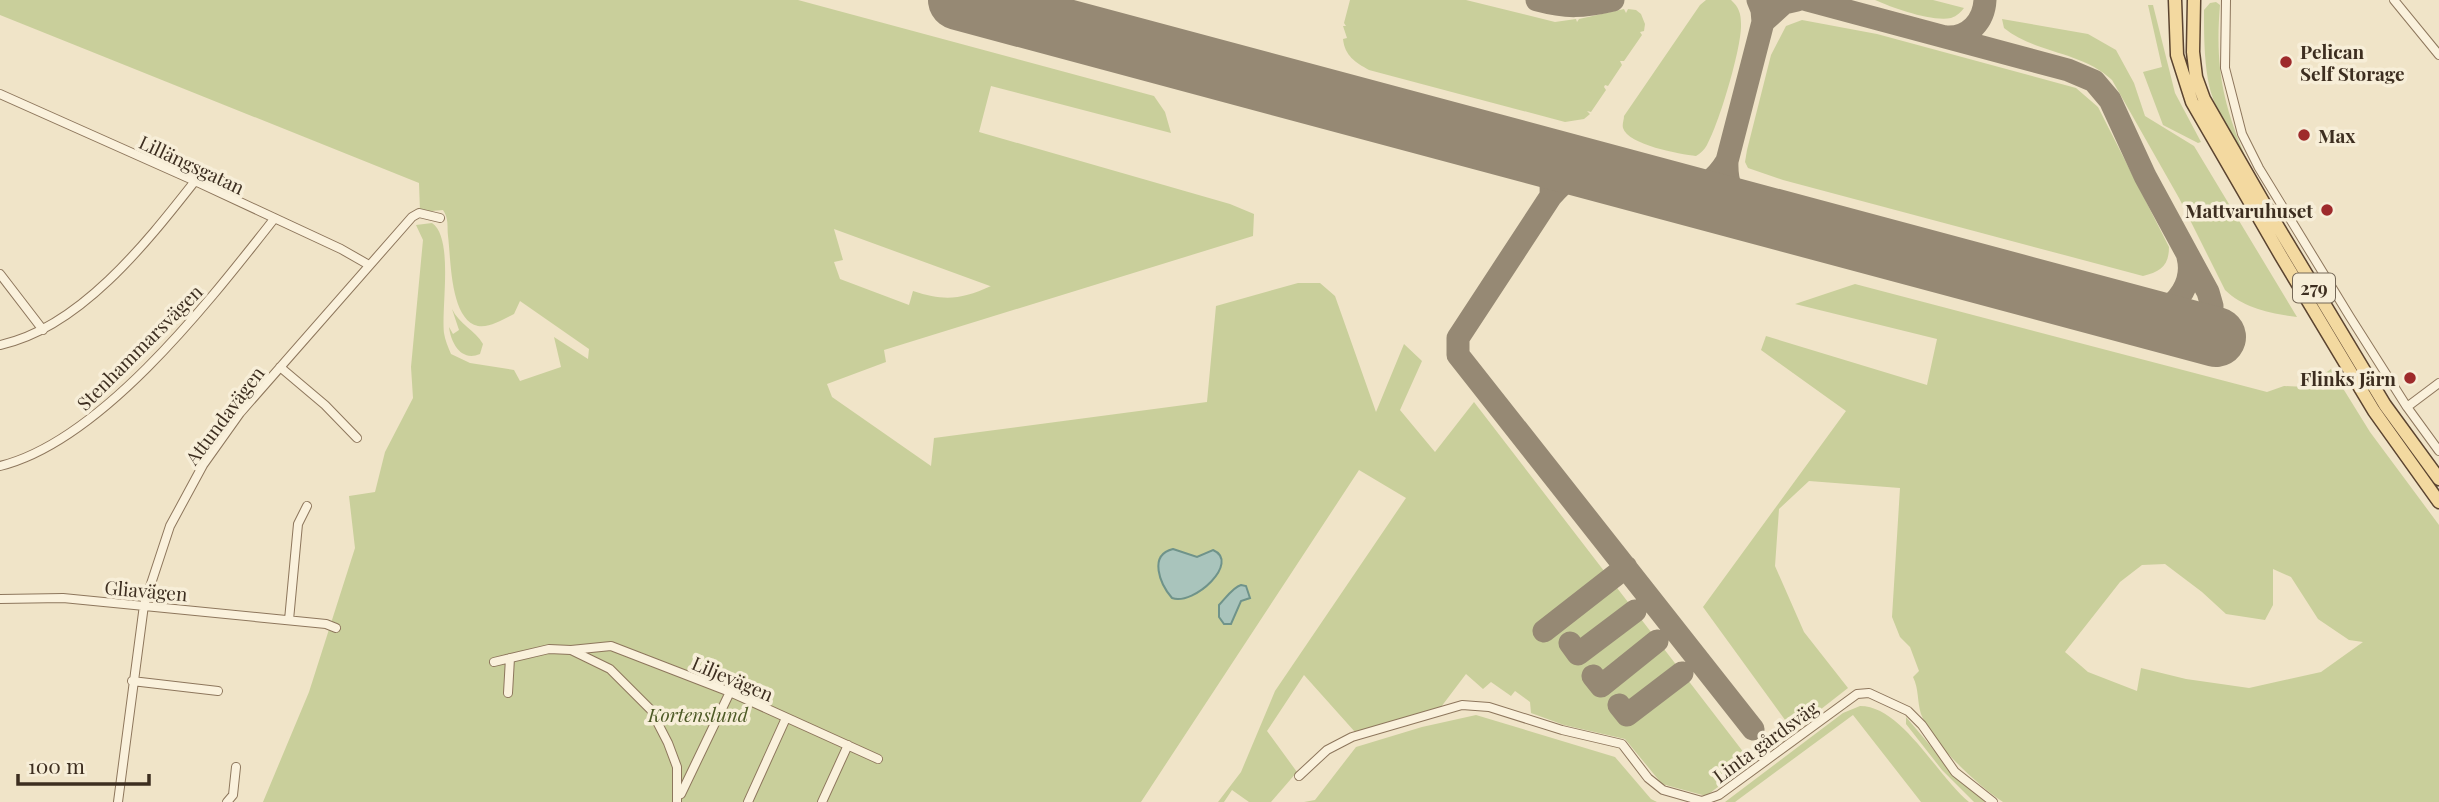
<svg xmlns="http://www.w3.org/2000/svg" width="2439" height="802" font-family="'Playfair Display',serif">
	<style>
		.green { fill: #c9cf9b; fill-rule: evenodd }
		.water { fill: #a9c4bc; stroke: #6f938a; stroke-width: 2 }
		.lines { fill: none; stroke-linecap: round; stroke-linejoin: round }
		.taxiway { stroke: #968974; stroke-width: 23 }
		.runway { stroke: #968974; stroke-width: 60 }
		.street-casing { stroke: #8d765c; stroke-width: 10 }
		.primary-casing { stroke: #5b4430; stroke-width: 15 }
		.street { stroke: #faf1dc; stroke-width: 8 }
		.primary { stroke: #f3d9a0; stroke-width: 12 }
		.poi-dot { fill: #9e2a2b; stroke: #f7eed8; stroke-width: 2.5 }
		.labels { text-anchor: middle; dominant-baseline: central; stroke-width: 7; stroke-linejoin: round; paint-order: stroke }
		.shield { fill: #f7eed8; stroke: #756857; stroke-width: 2 }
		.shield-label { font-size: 18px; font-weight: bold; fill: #3d2e20 }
		.poi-label { font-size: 19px; font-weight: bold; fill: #3d2e20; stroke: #f7eed8; text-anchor: start }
		.street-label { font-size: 19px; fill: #3d2e20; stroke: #f7eed8 }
		.park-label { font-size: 19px; font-style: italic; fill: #4d5a26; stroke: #f7eed8 }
	</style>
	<rect width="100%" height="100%" fill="#f0e4c8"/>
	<!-- green -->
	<path class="green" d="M0,0H798L1154,96L1165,112L1171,133L991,86L979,132L1230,204L1254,214L1253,236L884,350L886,362L827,384L832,397L931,466L934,438L1207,402L1216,306L1298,283H1320L1335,296L1376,412L1404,344L1422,361L1400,410L1435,452L1474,402L1751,762L1706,796L1662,784L1625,739L1564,725L1531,713L1530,702L1515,691L1511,696L1491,682L1483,689L1466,674L1441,707L1355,732L1304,675L1267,731L1297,772L1271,802H1249L1232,790L1224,802H1218L1241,772L1275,691L1406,498L1359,470L1141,802H263L309,692L355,548L349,496L375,492L385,452L413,398L411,367L423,240L416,225L432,223C454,238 441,307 444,333C445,340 448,347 451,354L470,363L514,370L520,381L561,367L554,337L588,359L589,349L520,301L514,314C503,319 490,328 478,326C450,320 451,259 448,236C447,226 449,219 443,210L420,212L419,183L0,15ZM834,229L990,286H991C960,300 944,301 913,291L909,305L840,279L834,262L843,260Z
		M1350,0H1466L1555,22L1576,19L1577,22L1579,19L1624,9L1626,13L1628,9L1636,10L1641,14L1645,24L1644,31L1640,32L1642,35L1624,61H1620L1622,65L1608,86L1605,85L1604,87L1606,90L1591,112L1587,111L1590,114L1584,119L1565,122L1369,70C1355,62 1345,56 1343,39L1347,38L1343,26H1346L1344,23Z
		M1706,0H1731C1739,7 1741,14 1741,24C1742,47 1719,124 1707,145C1704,150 1701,153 1696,156C1680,154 1628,145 1623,128C1622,124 1624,120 1624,116L1700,5Z
		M1875,0H1933L1964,8C1961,12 1957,16 1951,18C1932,22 1893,8 1875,0Z
		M2216,2L2220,5C2215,64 2222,103 2246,158C2230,135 2213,108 2208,80C2204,57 2204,33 2204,10L2210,3Z
		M2148,5H2153L2175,93L2201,142L2198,143L2163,125L2143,72L2162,67Z
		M2002,19L2088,34L2116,50L2134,83L2145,116L2194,146L2297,317C2272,314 2243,308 2225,290L2179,198L2112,80C2081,51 2036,54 2004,28Z
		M1802,20L1877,34L2076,88L2098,107L2169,247C2169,266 2160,272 2143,276L1783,180L1748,168L1745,162L1747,150L1771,55L1786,26Z
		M1855,284L2267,392L2284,386L2306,387L2331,369L2370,432L2439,525V802H2003C1977,785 1932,743 1921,714C1917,701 1919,689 1913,677L1919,671L1910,647L1900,637L1892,617L1900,488L1809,481L1779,509L1775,566L1804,632L1848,688L1793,731L1703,607L1846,411L1761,350L1766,336L1927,385L1937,339L1795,304ZM2165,564L2202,592L2226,614L2265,620L2273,605V569L2291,577L2318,619L2349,640L2363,642L2321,672L2249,688L2186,679L2141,668L2137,691L2088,672L2065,652L2120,582L2142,565Z
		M452,309C459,324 475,330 483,344L480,354C461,362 451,343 449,327L453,334L459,330Z
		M1860,706C1902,706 1937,776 1969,802H1921L1853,715L1735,802H1725L1843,713Z
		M1476,715L1615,757L1651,799L1657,802H1304L1315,800L1356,747L1422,727Z
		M1906,717L1956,776L1985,802H1974L1942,770L1906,724Z"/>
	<!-- water -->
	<path class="water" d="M1173,549L1197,557L1213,550C1241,562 1194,606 1172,598C1160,584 1148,555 1173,549Z
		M1241,585L1246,586L1250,598L1241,601L1231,624H1224L1219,617V605C1225,599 1233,587 1241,585Z"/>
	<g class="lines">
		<!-- taxiway -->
		<path class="taxiway" d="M1537,0C1567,8 1583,7 1613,0
			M1758,0L1762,10L1763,22L1784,3L1797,0
			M1807,0L2068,70L2094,81L2110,100L2145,176L2208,292L2212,306L2211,321L2203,330L2191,331
			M1947,37C1969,38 1984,21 1985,0
			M1527,153C1550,163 1552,172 1551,196C1568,177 1573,173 1599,172
			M1727,161L1763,22
			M1679,193C1702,189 1715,181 1727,161C1726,184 1732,196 1749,212
			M1551,196L1458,338V355L1753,729
			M2127,314C2137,315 2146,316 2155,313C2179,307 2194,280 2188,257
			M1544,631L1626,567
			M1570,643L1578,654L1635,611
			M1593,676L1601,686L1657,641
			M1619,705L1627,715L1682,673"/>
		<!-- runway -->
		<path class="runway" d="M958,0L2216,337"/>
		<defs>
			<path id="street" d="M2226,0L2225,68L2242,134L2259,168L2350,317L2407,407L2439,451
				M2394,0L2439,55
				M0,94L195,181L341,249L369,265
				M0,274L43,330
				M0,345C80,328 147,242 195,181
				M280,367L325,405L357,438
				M2407,407L2439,383
				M0,466C102,441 211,299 274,219
				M0,599L63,598L326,624L336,628
				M289,620L298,524L307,506
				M571,650L611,646L730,692L878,759
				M494,662L549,649L571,650L610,669L651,710L668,743L677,767V802
				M132,681L218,691
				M508,693L510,658
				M1299,776L1327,750L1352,737L1462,705L1489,707L1562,730L1622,744L1648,778L1663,790L1702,801L1719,795L1857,694L1869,693L1908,711L1922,725L1955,772L1993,802
				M681,794L730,692
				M118,802L144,605L170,526L203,465L240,413L412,217L419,213L440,218
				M227,802L233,795L236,767
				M748,802L786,718
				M822,802L848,745"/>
			<path id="primary" d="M2175,0L2177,55L2192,102L2281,256L2374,411L2439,502
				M2194,0L2193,52L2196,77L2204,99L2269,212L2385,405L2439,479"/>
		</defs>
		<!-- street casing -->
		<use href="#street" class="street-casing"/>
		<!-- primary casing -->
		<use href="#primary" class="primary-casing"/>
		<!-- street -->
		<use href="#street" class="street"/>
		<!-- primary -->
		<use href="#primary" class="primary"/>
	</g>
	<!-- markers -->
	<g class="poi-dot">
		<circle cx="2286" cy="62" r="7"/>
		<circle cx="2304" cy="135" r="7"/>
		<circle cx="2327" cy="210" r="7"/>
		<circle cx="2410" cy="378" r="7"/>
	</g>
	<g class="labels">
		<!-- shield labels -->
		<rect class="shield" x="2293" y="273.5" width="42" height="29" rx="5"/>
		<g class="shield-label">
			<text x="2314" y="288">279</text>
		</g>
		<!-- poi labels -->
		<g class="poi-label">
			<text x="2300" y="51">Pelican<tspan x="2300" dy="22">Self Storage</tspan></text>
			<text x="2318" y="135">Max</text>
			<text x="2313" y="210" text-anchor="end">Mattvaruhuset</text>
			<text x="2396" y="378" text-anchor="end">Flinks Järn</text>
		</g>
		<!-- street labels -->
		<g class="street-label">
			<text transform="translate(192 164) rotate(25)">Lillängsgatan</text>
			<text transform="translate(139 347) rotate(-45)">Stenhammarsvägen</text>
			<text transform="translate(224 415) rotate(-53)">Attundavägen</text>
			<text transform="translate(146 590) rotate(5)">Gliavägen</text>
			<text transform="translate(733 678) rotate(23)">Liljevägen</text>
			<text transform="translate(1765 741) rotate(-36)">Linta gårdsväg</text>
		</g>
		<!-- park labels -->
		<g class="park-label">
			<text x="698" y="714">Kortenslund</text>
		</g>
	</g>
	<!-- scale -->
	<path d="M18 774v10h131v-10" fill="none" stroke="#3d2e20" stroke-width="3.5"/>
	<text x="28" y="774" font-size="21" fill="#3d2e20" stroke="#f7eed8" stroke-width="5" paint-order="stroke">100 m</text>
</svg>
